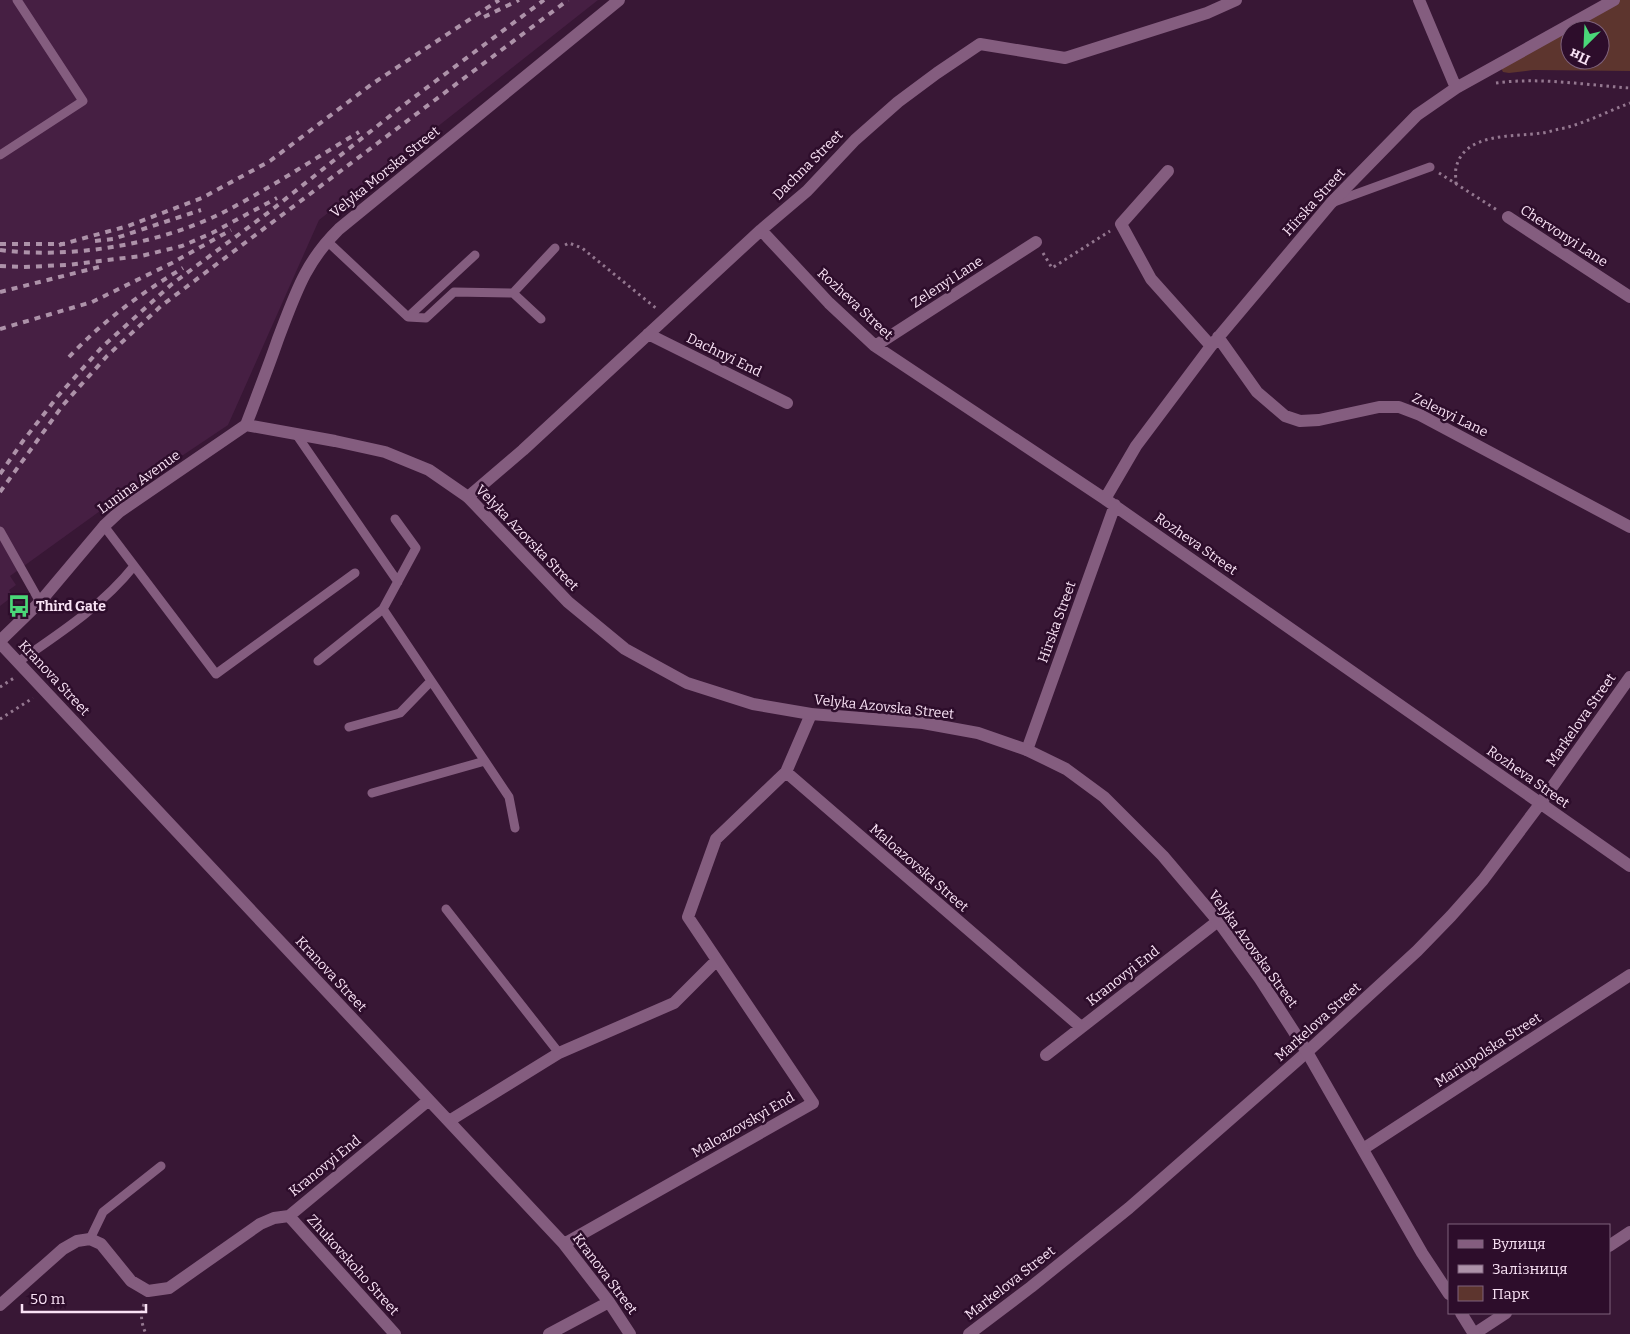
<svg xmlns="http://www.w3.org/2000/svg" width="1630" height="1334" font-family="Bitter,serif">
	<style>
		.built { fill: #461f43 }
		.green { fill: #5d352e; fill-rule: evenodd }
		.lines { fill: none; stroke-linecap: round; stroke-linejoin: round }
		.path { stroke: #947890; stroke-width: 3; stroke-dasharray: 2.5 4; stroke-linecap: butt }
		.service { stroke: #845d7f; stroke-width: 9 }
		.minor { stroke: #845d7f; stroke-width: 12 }
		.tertiary { stroke: #845d7f; stroke-width: 12 }
		.rail { stroke: #ad92a9; stroke-width: 4; stroke-dasharray: 6 6; stroke-linecap: butt }
		.labels { text-anchor: middle; dominant-baseline: central; stroke-width: 5; stroke-linejoin: round; paint-order: stroke }
		.street-label { font-size: 14px; fill: #f9e2f5; stroke: #2d0d2b }
		.poi-label { font-size: 14px; font-weight: bold; fill: #f9e2f5; stroke: #2d0d2b; text-anchor: start }
	</style>
	<rect width="100%" height="100%" fill="#381735"/>
	<!-- built -->
	<path class="built" d="M0,0H598L319,220L228,425L107,506L10,576L16,585L9,590L13,596L0,606Z"/>
	<!-- green -->
	<path class="green" d="M1620,0H1630V71L1533,70L1509,73L1503,72L1501,68L1503,65ZM1570,30H1600V60H1570Z"/>
	<g class="lines">
		<!-- path -->
		<path class="path" d="M1496,83C1539,77 1586,85 1630,88
			M1439,173L1497,210
			M1456,184C1456,179 1455,173 1456,168C1464,132 1514,137 1542,133C1550,132 1557,129 1565,128C1587,122 1609,111 1630,103
			M565,245L569,243L582,248L657,309
			M1043,253L1052,268L1110,231
			M0,687L14,678
			M0,719L33,698
			M144,1304C140,1316 141,1322 146,1334"/>
		<!-- service -->
		<path class="service" d="M0,155L83,101L17,0
			M1334,202L1430,167
			M327,241L408,317L426,318L454,292L513,293L541,319
			M513,293L555,248
			M408,317L475,255
			M296,434L398,582
			M104,526L216,674L355,573
			M0,531L40,602
			M383,609L509,797L515,828
			M318,661L383,609L416,548L395,519
			M18,662C60,633 102,606 134,566
			M349,727L400,713L431,681
			M372,793L485,761
			M446,909L559,1053
			M90,1239L103,1212L161,1166"/>
		<!-- minor -->
		<path class="minor" d="M1419,0L1456,88
			M1168,171L1121,224L1151,279L1211,346
			M1508,217L1630,297
			M761,230L829,303L875,346L1105,499L1630,866
			M648,334L787,403
			M1218,337L1257,392L1285,416L1300,421L1319,420L1379,407H1399L1420,415L1630,527
			M875,346L1036,242
			M468,497L523,450L761,230L807,191L855,140L898,102L937,73L980,44L1065,58L1207,13L1236,0
			M1105,499L1136,446L1211,346L1331,203L1417,115L1456,88L1614,0
			M0,643L564,1244L609,1302L630,1334
			M1027,750L1115,505
			M786,772L1081,1027
			M1046,1055L1218,921
			M449,1121L559,1053L674,1003L717,960
			M1363,1149L1630,975
			M289,1216L395,1334
			M564,1244L813,1103L688,917L716,839L786,772L811,714
			M1609,1246L1630,1232
			M0,1305L63,1249L77,1241L90,1239L101,1244L131,1281L148,1291L169,1288L260,1224L274,1218L289,1216L429,1100
			M549,1334L609,1302
			M969,1334L1031,1287L1129,1208L1307,1052L1417,951L1451,916L1483,880L1540,804L1630,677
			M1474,1334L1506,1313"/>
		<!-- tertiary -->
		<path class="tertiary" d="M246,425L335,441L385,452L429,470L468,497L568,602L625,649L687,683L753,704L811,714L923,723L978,733L1027,750L1066,769L1104,797L1163,856L1218,921L1260,979L1307,1052L1422,1253L1449,1294
			M246,425C257,396 268,368 278,339C295,295 305,262 339,229L619,0
			M0,641L40,602L104,526L119,512L246,425
			M1461,1313L1474,1334"/>
		<!-- rail -->
		<path class="rail" d="M484,17L519,0
			M95,241L113,239L201,210
			M0,244H65
			M59,245L128,226L202,198L270,161L372,84L499,0
			M0,250C71,259 157,245 222,213C269,189 314,159 359,132
			M0,266L23,267L67,265L141,256L182,246L212,233L277,198
			M0,292L99,267
			M0,329L92,302L172,263L231,230
			M69,357C103,321 141,293 183,268
			M0,474L23,441L58,396L102,347L172,284L269,212L405,104L544,0
			M0,492L63,405L107,356L161,306L568,0"/>
	</g>
	<!-- icons -->
	<defs>
		<symbol id="bus-bare" viewBox="-9 -9 18 18"><path d="M-5-6H5V4H4V6H2V4H-2V6H-4V4H-5ZM-3.5-4V0h7V-4ZM-3.5 1.2v1.5H-2V1.2ZM2 1.2v1.5H3.5V1.2Z" fill="#4ad778" stroke="#2d0d2b" stroke-width="2.5" paint-order="stroke"/></symbol>
	</defs>
	<g fill-rule="evenodd">
		<use href="#bus-bare" x="3" y="590" width="32" height="32"/>
	</g>
	<g class="labels">
		<!-- street labels -->
		<g class="street-label">
			<text transform="translate(808 165) rotate(-45)">Dachna Street</text>
			<text transform="translate(385 172) rotate(-39)">Velyka Morska Street</text>
			<text transform="translate(1314 202) rotate(-48)">Hirska Street</text>
			<text transform="translate(1564 236) rotate(33)">Chervonyi Lane</text>
			<text transform="translate(947 282) rotate(-33)">Zelenyi Lane</text>
			<text transform="translate(855 304) rotate(43)">Rozheva Street</text>
			<text transform="translate(724 355) rotate(26)">Dachnyi End</text>
			<text transform="translate(1450 415) rotate(26)">Zelenyi Lane</text>
			<text transform="translate(139 482) rotate(-36)">Lunina Avenue</text>
			<text transform="translate(527 538) rotate(46)">Velyka Azovska Street</text>
			<text transform="translate(1196 544) rotate(35)">Rozheva Street</text>
			<text transform="translate(1057 622) rotate(-70)">Hirska Street</text>
			<text transform="translate(54 678) rotate(47)">Kranova Street</text>
			<text transform="translate(884 707) rotate(6)">Velyka Azovska Street</text>
			<text transform="translate(1581 720) rotate(-55)">Markelova Street</text>
			<text transform="translate(1528 777) rotate(35)">Rozheva Street</text>
			<text transform="translate(919 868) rotate(41)">Maloazovska Street</text>
			<text transform="translate(1253 949) rotate(54)">Velyka Azovska Street</text>
			<text transform="translate(331 974) rotate(47)">Kranova Street</text>
			<text transform="translate(1123 976) rotate(-38)">Kranovyi End</text>
			<text transform="translate(1318 1022) rotate(-42)">Markelova Street</text>
			<text transform="translate(1488 1050) rotate(-33)">Mariupolska Street</text>
			<text transform="translate(743 1125) rotate(-30)">Maloazovskyi End</text>
			<text transform="translate(325 1166) rotate(-39)">Kranovyi End</text>
			<text transform="translate(353 1265) rotate(48)">Zhukovskoho Street</text>
			<text transform="translate(605 1274) rotate(53)">Kranova Street</text>
			<text transform="translate(1010 1283) rotate(-38)">Markelova Street</text>
		</g>
		<!-- poi labels -->
		<g class="poi-label">
			<text x="36" y="606">Third Gate</text>
		</g>
	</g>
	<!-- legend -->
	<rect x="1448" y="1224" width="162" height="90" fill="#2d0d2b" stroke="#7f627c"/>
	<rect x="1458" y="1240" width="25" height="8" fill="#845d7f" stroke="#7f627c"/>
	<text x="1492" y="1249" font-size="15" fill="#f9e2f5">Вулиця</text>
	<rect x="1458" y="1265" width="25" height="8" fill="#ad92a9" stroke="#7f627c"/>
	<text x="1492" y="1274" font-size="15" fill="#f9e2f5">Залізниця</text>
	<rect x="1458" y="1286" width="25" height="15" fill="#5d352e" stroke="#7f627c"/>
	<text x="1492" y="1299" font-size="15" fill="#f9e2f5">Парк</text>
	<!-- north arrow -->
	<g transform="translate(1585 45) rotate(204)"><circle r="24" fill="#2d0d2b" stroke="#7f627c"/>
	<path d="M0-4L9 19L0 12L-9 19Z" fill="#4ad778"/>
	<text y="-8" font-size="14" font-weight="bold" text-anchor="middle" fill="#f9e2f5">Пн</text>
	</g>
	<!-- scale -->
	<path d="M22 1304v8h124v-8" fill="none" stroke="#f9e2f5" stroke-width="2.5"/>
	<text x="30" y="1304" font-size="15" fill="#f9e2f5" stroke="#2d0d2b" stroke-width="4" paint-order="stroke">50 m</text>
</svg>
